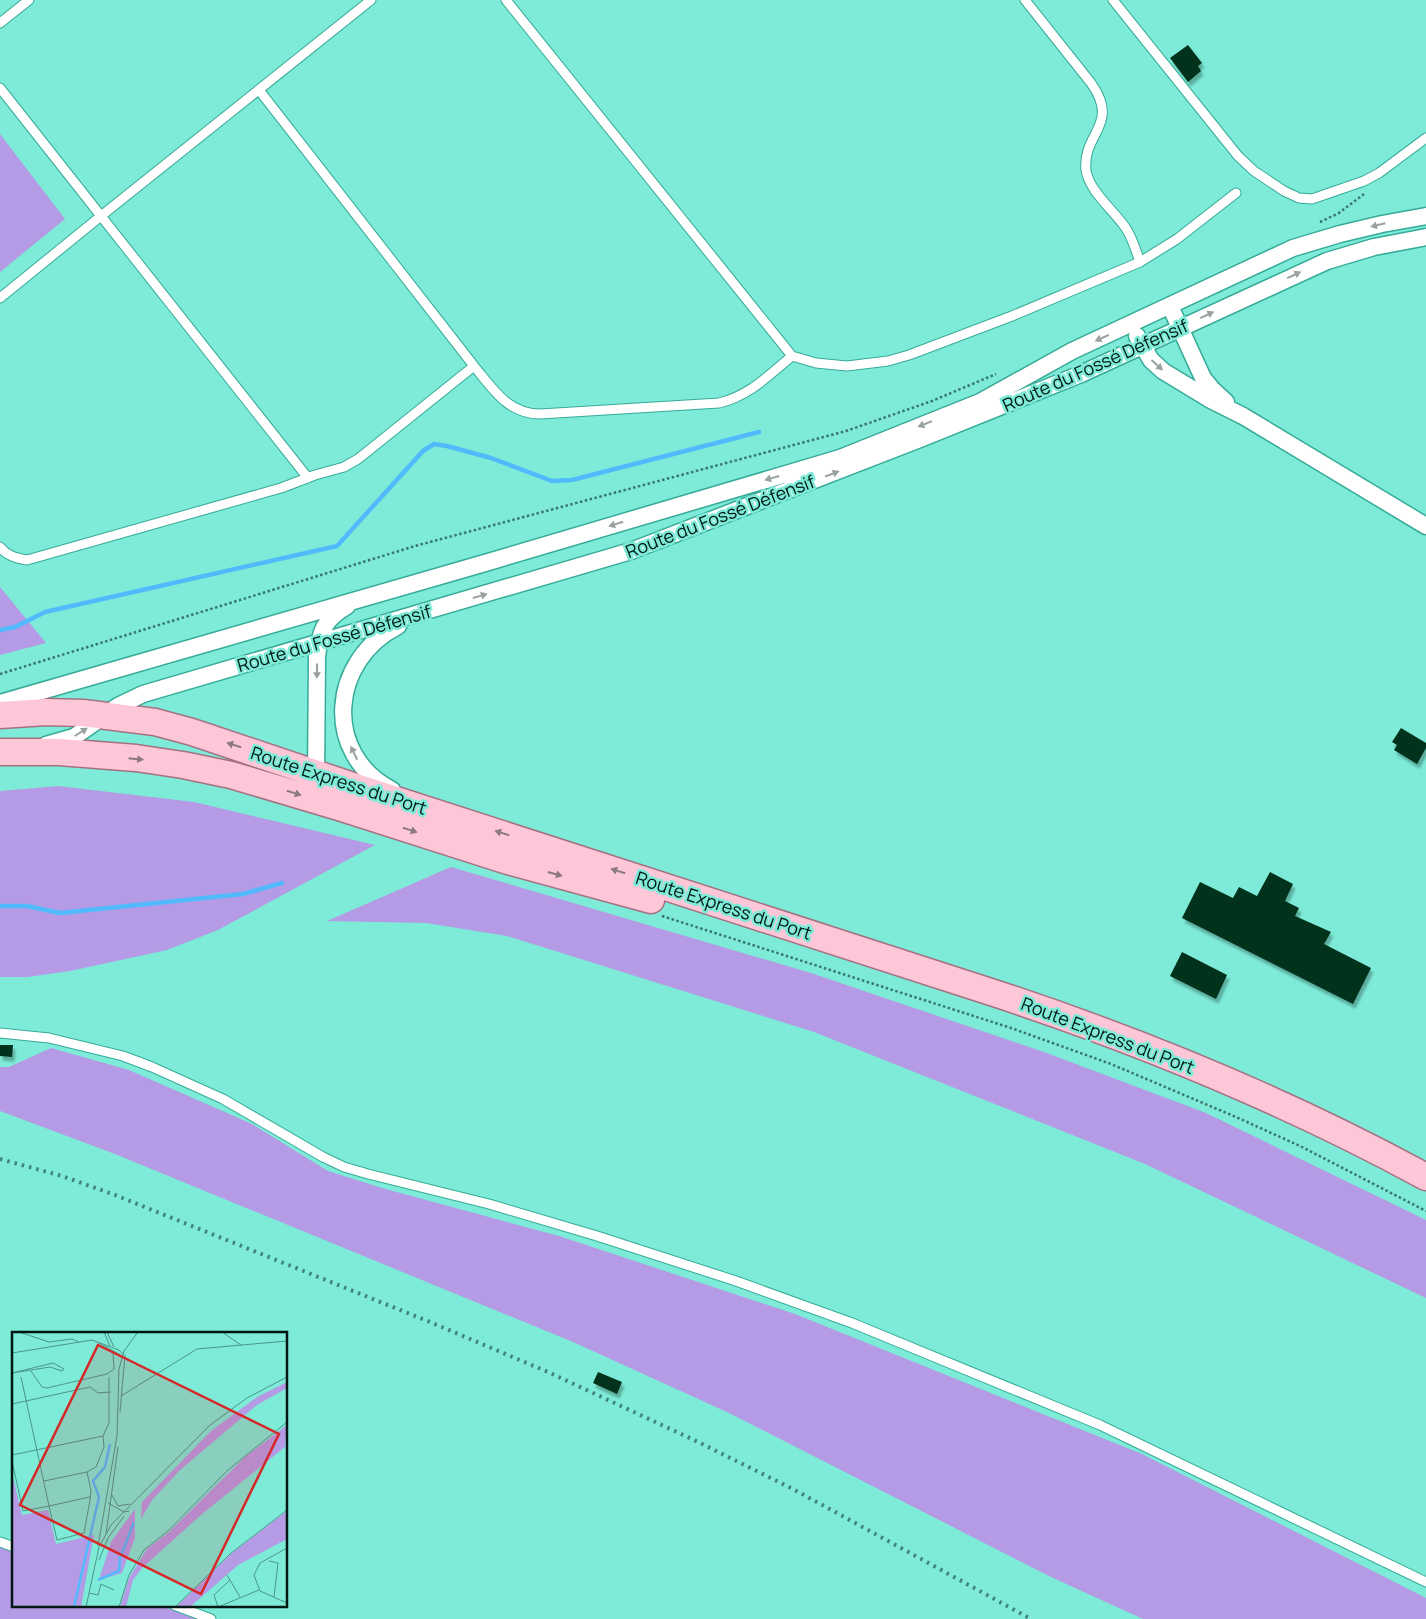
<svg xmlns="http://www.w3.org/2000/svg" width="1426" height="1619" font-family="Manrope,sans-serif">
	<style>
		.green { fill: #b59ae5 }
		.lines { fill: none; stroke-linecap: round; stroke-linejoin: round }
		.stream { stroke: #51bafc; stroke-width: 4.5 }
		.building { fill: #00301b; filter: url(#shadow) }
		.lane-casing { stroke: #36ab98; stroke-width: 11 }
		.street-casing { stroke: #36ab98; stroke-width: 19 }
		.primary-casing { stroke: #a57182; stroke-width: 29 }
		.path { stroke: #39776b; stroke-width: 2.5; stroke-dasharray: 2.5 2.5; stroke-linecap: butt }
		.lane { stroke: #fff; stroke-width: 9 }
		.street { stroke: #fff; stroke-width: 16 }
		.primary { stroke: #fec7d7; stroke-width: 26 }
		.rail { stroke: #418478; stroke-width: 4; stroke-dasharray: 2.5 5; stroke-linecap: butt }
		.oneway { fill: #99a2a1 }
		.oneway2 { fill: #8c787f }
		.labels { text-anchor: middle; dominant-baseline: central; stroke-width: 5; stroke-linejoin: round; paint-order: stroke }
		.street-label { font-size: 18px; fill: #011713; stroke: #7debd7 }
		.inset-river { fill: none; stroke: #51bafc; stroke-width: 2.5 }
		.inset-road { fill: none; stroke: #4b9689; stroke-width: 1 }
		.view { fill: #d62828; fill-opacity: 0.15; stroke: #d62828; stroke-width: 2.5 }
		.inset-edge { fill: none; stroke: #011713; stroke-width: 2.5 }
	</style>
	<defs>
		<filter id="shadow"><feDropShadow dx="2.5" dy="4.5" stdDeviation="1" flood-color="#0004"/></filter>
	</defs>
	<rect width="100%" height="100%" fill="#7debd7"/>
	<!-- green -->
	<path class="green" d="M0,134L65,219L0,272Z
		M0,587L46,643L0,655Z
		M58,786L194,802L375,845L218,930L167,950L70,971L28,977H0V791Z
		M451,867L811,973L1044,1052L1206,1113L1426,1220V1298L1145,1164L814,1032L507,936L426,923L327,921Z
		M51,1048L129,1070L252,1124L328,1171L382,1188L559,1236L795,1314L1142,1454L1426,1598V1619H1143L1051,1577L729,1413L573,1342L115,1154L0,1111V1067H9Z
		M0,1547L14,1552V1605H159L196,1619H0Z"/>
	<g class="lines">
		<!-- stream -->
		<path class="stream" d="M0,630L15,627L45,612L337,546L423,451L434,444L447,446L491,458L552,481L572,480L759,432
			M0,906H27L60,913L243,894L282,883"/>
	</g>
	<!-- building -->
	<path class="building" d="M1188,45L1202,63L1198,66L1201,71L1188,82L1170,58Z
		M1401,728L1426,743V748L1417,764L1394,750L1397,745L1392,742Z
		M1270,872L1293,884L1285,901L1299,908L1295,916L1331,932L1324,944L1371,968L1353,1004L1182,918L1200,882L1233,898L1239,887L1257,896Z
		M1182,952L1227,975L1216,999L1170,976Z
		M0,1045H13L12,1057L0,1056Z
		M598,1372L622,1382L617,1394L593,1383Z"/>
	<g class="lines">
		<defs>
			<path id="lane" d="M1025,0L1091,83C1121,125 1082,133 1086,170C1089,192 1116,212 1127,230C1133,240 1136,251 1140,262
				M1113,0L1238,156L1254,171L1284,191L1299,198L1312,199L1364,181L1379,173L1426,138
				M0,23L29,0
				M0,88L101,216L371,0
				M0,298L101,216L308,478
				M792,356L816,363L847,366L888,361L909,355L1012,316L1140,262L1177,239L1236,193
				M474,366C493,389 508,414 540,414L719,403C749,396 769,375 792,356L506,0
				M0,547C7,556 16,558 27,560L281,488L315,475L344,467L358,459L474,366L259,90
				M0,1033L49,1038L123,1056L152,1067L223,1099L323,1157L344,1167L368,1174L489,1204L597,1236L736,1281L852,1323L1100,1425L1426,1582
				M0,1542L14,1547
				M174,1605L211,1619"/>
			<path id="street" d="M1170,306L1203,378L1212,389L1226,402
				M1137,336L1151,360L1163,371L1209,399L1243,416L1426,526
				M0,703L485,563L840,458L980,402L1072,351L1293,248L1340,234L1382,224L1426,216
				M46,745L74,737L118,706L143,694L631,551L920,439L1081,374L1327,261L1374,247L1426,237
				M316,780L317,657C320,631 324,619 347,606
				M392,790C322,754 330,660 398,626"/>
			<path id="primary" d="M0,715L46,712L83,713L155,722L192,732L356,787L994,993C1143,1042 1288,1102 1426,1177
				M0,752H59L136,758L183,765L231,775L339,807L508,861L651,900"/>
		</defs>
		<!-- lane casing -->
		<use href="#lane" class="lane-casing"/>
		<!-- street casing -->
		<use href="#street" class="street-casing"/>
		<!-- primary casing -->
		<use href="#primary" class="primary-casing"/>
		<!-- path -->
		<path class="path" d="M1320,222L1339,213L1364,194
			M0,674L415,546L846,431L932,401L996,374
			M662,916L1011,1028L1111,1064L1236,1117L1300,1146L1426,1211"/>
		<!-- lane -->
		<use href="#lane" class="lane"/>
		<!-- street -->
		<use href="#street" class="street"/>
		<!-- primary -->
		<use href="#primary" class="primary"/>
		<!-- rail -->
		<path class="rail" d="M0,1159L62,1176L115,1195L430,1322L548,1372L694,1440L793,1489L1031,1619"/>
	</g>
	<!-- one-way arrows -->
	<defs><path id="oneway-solid" d="M-6-.8H1V-3.2L6.5 0L1 3.2V.8H-6Z" transform="scale(1.25)"/></defs>
	<g class="oneway">
		<use href="#oneway-solid" transform="translate(1378 225) rotate(167)"/>
		<use href="#oneway-solid" transform="translate(1294 275) rotate(-25)"/>
		<use href="#oneway-solid" transform="translate(1207 315) rotate(-25)"/>
		<use href="#oneway-solid" transform="translate(1102 338) rotate(156)"/>
		<use href="#oneway-solid" transform="translate(1157 365) rotate(42)"/>
		<use href="#oneway-solid" transform="translate(925 424) rotate(158)"/>
		<use href="#oneway-solid" transform="translate(832 474) rotate(-21)"/>
		<use href="#oneway-solid" transform="translate(772 478) rotate(164)"/>
		<use href="#oneway-solid" transform="translate(616 524) rotate(163)"/>
		<use href="#oneway-solid" transform="translate(480 596) rotate(-16)"/>
		<use href="#oneway-solid" transform="translate(317 671) rotate(91)"/>
		<use href="#oneway-solid" transform="translate(81 732) rotate(-32)"/>
		<use href="#oneway-solid" transform="translate(354 753) rotate(-116)"/>
	</g>
	<g class="oneway2">
		<use href="#oneway-solid" transform="translate(234 745) rotate(-162)"/>
		<use href="#oneway-solid" transform="translate(136 759) rotate(6)"/>
		<use href="#oneway-solid" transform="translate(294 793) rotate(17)"/>
		<use href="#oneway-solid" transform="translate(410 830) rotate(18)"/>
		<use href="#oneway-solid" transform="translate(502 833) rotate(-162)"/>
		<use href="#oneway-solid" transform="translate(618 871) rotate(-162)"/>
		<use href="#oneway-solid" transform="translate(555 874) rotate(15)"/>
	</g>
	<g class="labels">
		<!-- street labels -->
		<g class="street-label">
			<text transform="translate(1095 365) rotate(-24)">Route du Fossé Défensif</text>
			<text transform="translate(720 516) rotate(-21)">Route du Fossé Défensif</text>
			<text transform="translate(334 638) rotate(-16)">Route du Fossé Défensif</text>
			<text transform="translate(339 780) rotate(18)">Route Express du Port</text>
			<text transform="translate(724 905) rotate(18)">Route Express du Port</text>
			<text transform="translate(1108 1035) rotate(21)">Route Express du Port</text>
		</g>
	</g>
	<!-- overview -->
	<g transform="translate(12 1332)">
		<rect width="275" height="275" fill="#7debd7"/>
		<path d="M275,50V56L245,73L168,138L140,168L129,187L130,170L199,99L245,65ZM275,93L273,115L190,182L130,236L121,248L114,275H108L117,246L135,217L157,200L233,125ZM0,141L10,183L36,178L44,212L82,203L69,275H0ZM123,177V206L110,241L87,248L99,210ZM275,179V207L226,233L178,275H164L220,221Z" fill="#b59ae5"/>
		<path class="inset-river" d="M86,248L107,239L108,226L122,190M62,275L87,165L81,149L93,135L98,112"/>
		<path class="inset-road" d="M7,0L37,10L60,7L67,10M92,0L98,14M95,0L102,15M210,0L229,13M87,11L112,25M0,21L80,8L107,18L112,23M19,39L30,55L35,56L95,42L102,37L101,20M0,41L41,31L52,37L50,39L38,35L0,41M109,64L185,17L275,9M0,72L78,55L86,61L99,60M108,80L113,23M91,104L97,91V45M0,123L91,104L92,115L84,135L75,140M0,129L11,179L37,174L9,45M32,149L75,140L79,159L78,168L72,201L45,208L37,174L78,165M100,163L106,174L118,172M96,171L112,180L117,179M94,202L106,115M86,214L105,104L107,37L112,19L126,0M275,216L248,231L242,243L248,259L275,271M87,228L96,206L112,184M257,229L266,231L262,265M215,243L228,265M218,248L202,263L206,275L247,258M77,261L86,263L89,252L102,258M74,275L87,215L99,193L198,93L235,66L275,45M107,275L117,243L132,218L157,198L216,138L275,90M163,275L218,222L275,178"/>
		<path class="view" d="M86,13L267,102L189,262L8,173Z"/>
		<rect width="275" height="275" class="inset-edge"/>
	</g>
</svg>
